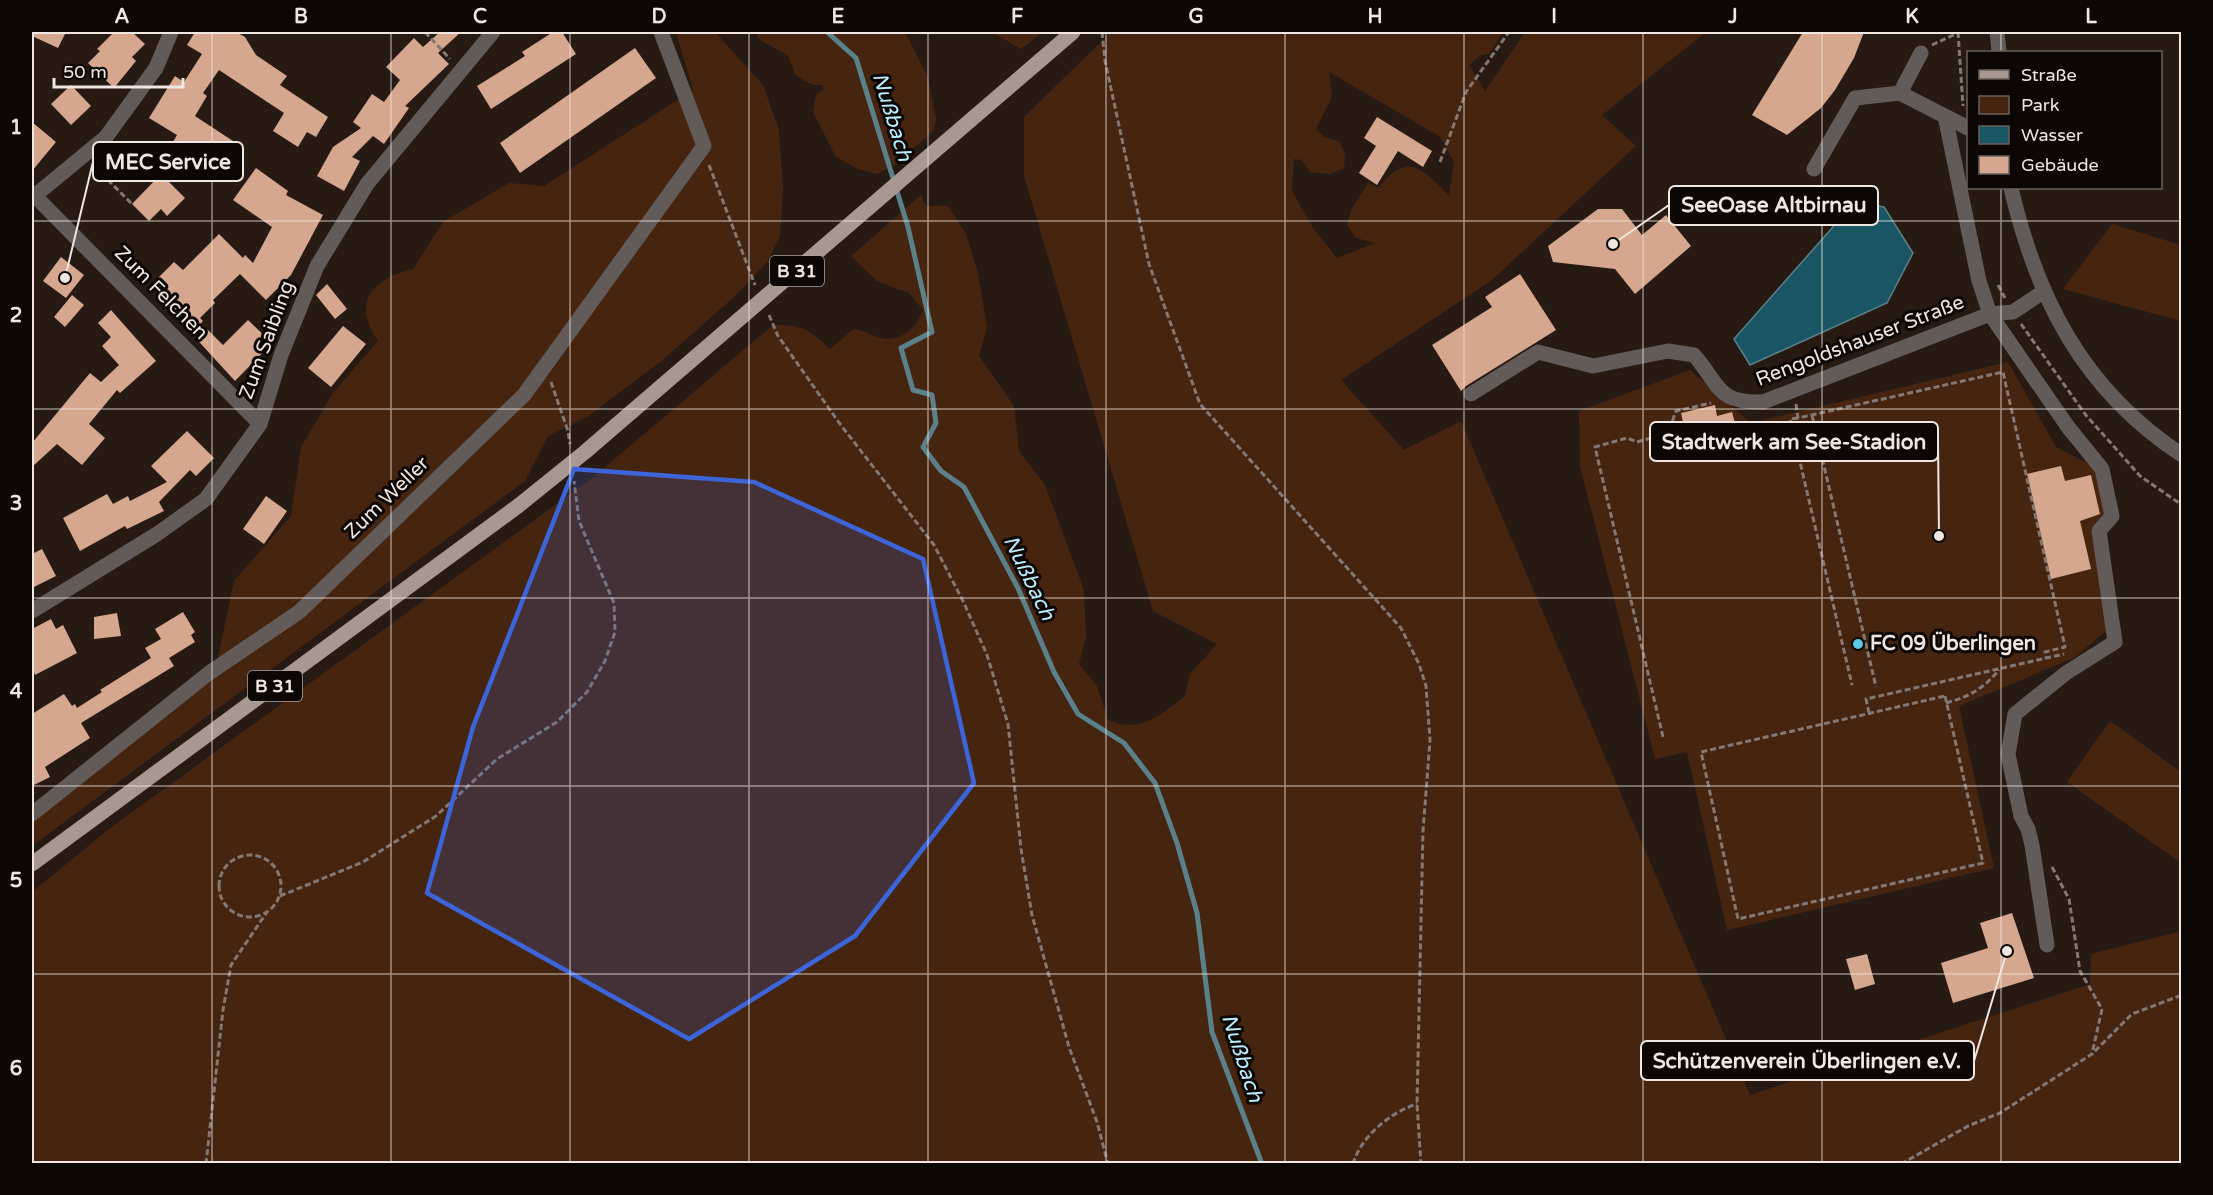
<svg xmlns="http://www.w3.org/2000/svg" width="2213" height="1195" font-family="'Varela Round',sans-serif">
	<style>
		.green { fill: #462510; fill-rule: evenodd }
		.water { fill: #1a5564; stroke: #5a818a; stroke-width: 1.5 }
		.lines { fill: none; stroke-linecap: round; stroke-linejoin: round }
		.stream { stroke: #5a818a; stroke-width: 5 }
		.building { fill: #d4a78e }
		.path { stroke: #847872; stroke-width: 3; stroke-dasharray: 6 3; stroke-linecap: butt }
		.minor { stroke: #625b57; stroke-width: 15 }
		.major { stroke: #a79991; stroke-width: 15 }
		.major-bridge { stroke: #a79991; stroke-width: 15 }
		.marked { fill: #3d65da; fill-opacity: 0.2; stroke: #3d65da; stroke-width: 4.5; stroke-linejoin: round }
		.grid { fill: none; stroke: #f0e7e2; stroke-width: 1.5; stroke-opacity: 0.55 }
		.poi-dot { fill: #5ac8e6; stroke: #0c0705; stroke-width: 2 }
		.labels { text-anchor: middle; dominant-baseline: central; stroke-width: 6; stroke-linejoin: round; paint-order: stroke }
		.shield { fill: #0c0705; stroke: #aca4a0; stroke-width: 1.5 }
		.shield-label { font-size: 18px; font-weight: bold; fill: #f0e7e2 }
		.street-label { font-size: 20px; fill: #f0e7e2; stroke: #0c0705 }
		.poi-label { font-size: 20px; font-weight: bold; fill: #f0e7e2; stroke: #0c0705; text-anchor: start }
		.water-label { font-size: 21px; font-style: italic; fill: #bbeefe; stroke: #0c0705 }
		.leader { fill: none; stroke: #f0e7e2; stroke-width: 2 }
		.callout-dot { fill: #f0e7e2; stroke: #0c0705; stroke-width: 2 }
		.callout { fill: #0c0705; stroke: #f0e7e2; stroke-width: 2 }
		.callout-label { font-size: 21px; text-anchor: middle; font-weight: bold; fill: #f0e7e2 }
		.neatline { fill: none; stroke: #f0e7e2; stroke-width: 2 }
		.grid-label { font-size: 20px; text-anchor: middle; font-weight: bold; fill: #f0e7e2 }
	</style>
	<rect width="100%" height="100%" fill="#271a13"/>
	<!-- green -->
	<path class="green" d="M676,32H715L763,85L779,130L783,190L780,236L768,261L735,296L664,359L587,417L548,436L525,481L32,846V823L60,794L217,662L234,581L291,516L301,447L333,393L378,341C351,302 372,279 413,269L443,222L509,183L544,186L693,90Z
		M755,32H905L928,77L936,120L933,131L895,165L877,174L858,169L836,157L813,112L816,95L823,90V85H813L796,76L788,56L759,39Z
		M992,32H1043L1021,49Z
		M1111,32H1503L1489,54L1481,55L1469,65L1485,91L1525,32H1706L1602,115L1636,146L1492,280L1341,380L1404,450L1461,421L1750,1095L2090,984L2091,954L2181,931V1163H32V892L109,829L591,479L773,325C800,324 812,330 830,349L854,329C864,330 877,339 887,339C905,339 918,325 923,310L909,293L877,281L851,256L921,195L926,206H948L966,234L978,273L987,328L979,356L1014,406L1019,451L1045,485L1084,590L1086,637L1079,664L1097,686L1108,720C1141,734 1160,715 1185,696L1190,674L1217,644L1153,611L1024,176V117ZM1329,72L1439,136L1454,162L1449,195C1421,168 1408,151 1378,188L1368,183L1352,208L1347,225L1356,238L1375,243L1337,258L1313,228L1292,191L1294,159L1302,160L1310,172L1330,174L1344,168L1345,153L1339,141L1324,137L1316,129L1332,97Z
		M2112,224L2181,245V321L2063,289Z
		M2008,362L2056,447L2095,467L2106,516L2108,629L2074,658L1959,706L1994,868L1727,930L1687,752L1655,759L1580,466L1579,411L1690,370L1751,423Z
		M2110,721L2181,772V863L2067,782Z"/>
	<!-- water -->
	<path class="water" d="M1855,202L1884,207L1913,253L1887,303L1750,365L1734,339Z"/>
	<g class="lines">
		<!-- stream -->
		<path class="stream" d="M827,32L856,58L908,227L932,332L901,348L913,390L932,395L936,423L923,447L941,471L964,487L1018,588L1054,672L1078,714L1124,743L1155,783L1177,843L1197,913L1212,1032L1262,1164"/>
	</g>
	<!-- building -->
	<path class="building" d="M32,32H66L58,48L32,36Z
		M114,32H132L145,44L132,57L136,61L114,88L88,63L100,51L97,49Z
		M195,32H236L245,37L256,55L287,76L280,85L328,117L316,137L307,132L298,147L273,131L284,113L219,70L203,93L207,96L195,116L239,145L217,178L195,164L198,159L173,142L177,135L149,118L175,76L184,82L202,54L187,45Z
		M440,32H461L438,53L449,64L405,106L409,108L384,144L373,136L352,157L360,161L344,191L317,176L333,147L361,128L353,122L372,94L384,102L400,80L386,67L414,38L423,47Z
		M553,32H562L576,54L491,109L477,86L525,56L522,52Z
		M1803,32H1864L1854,58L1835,90L1821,108L1787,135L1752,115Z
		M635,48L656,78L520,173L500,143Z
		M71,85L91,106L71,125L51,104Z
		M1377,117L1432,151L1423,167L1398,151L1377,185L1359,173L1376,146L1364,138Z
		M32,122L56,142L32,171Z
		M256,168L288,191L286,195L323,215L291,275L266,300L240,274L213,300L215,303L200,318L203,321L201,323L223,345L248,320L272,343L235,381L180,321L183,318L151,285L174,262L183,270L219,234L243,258L245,255L253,263L272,227L233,200Z
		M161,174L185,198L167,216L161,209L149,221L132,204Z
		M1598,209H1622L1642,235L1666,215L1691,246L1635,294L1615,269L1553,262L1548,246Z
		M61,257L84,275L66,298L43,281Z
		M1520,274L1556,330L1466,386L1461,391L1432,345L1492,307L1485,297Z
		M327,284L347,309L335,319L316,295Z
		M72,295L84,305L65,327L54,317Z
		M111,310L156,361L120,393L117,390L89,424L105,438L82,465L57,444L32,467V443L90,373L101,382L119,365L102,346L111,337L98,323Z
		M343,326L366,344L331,387L308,368Z
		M1715,405L1717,416L1732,412L1736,427L1676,442L1673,429L1684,426L1681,413Z
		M187,431L214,458L196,476L190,470L159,502L164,511L127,529L125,526L80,551L63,518L107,494L113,504L128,496L130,501L167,482L151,466Z
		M2061,466L2065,481L2091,475L2100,514L2080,521L2091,569L2051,579L2027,474Z
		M266,496L287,511L264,544L243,529Z
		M42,549L56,576L32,588V554Z
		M183,612L195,632L191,635L195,642L169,658L174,666L81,723L90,738L45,767L50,777L32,786V714L64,694L72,706L75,704L77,708L102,692L100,690L151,658L145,648L161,639L155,629Z
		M117,613L121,636L94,639V617Z
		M51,619L56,629L63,625L77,653L35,675L32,667V629Z
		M2012,913L2034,978L1953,1003L1941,963L1988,948L1980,923Z
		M1867,954L1875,984L1855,990L1846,959Z"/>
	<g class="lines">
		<!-- path -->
		<path class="path" d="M425,32L450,59
			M1102,32L1105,61L1149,264L1200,404L1401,628L1419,664L1426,686L1430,740L1423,831L1417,1104L1421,1164
			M1958,32L1963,106
			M1932,45L1958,33
			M1440,162L1466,92L1509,32
			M709,165L755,285
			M95,167L132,204
			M1998,285L2005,298
			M769,315L778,336L840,424L934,545L964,603L987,655L1008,724L1021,849L1032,915L1069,1047L1097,1122L1108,1164
			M2021,324L2085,414L2140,476L2182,505
			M551,382L568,431L570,444
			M1796,404L1798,418L2003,372L2065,647L2045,652L2046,658
			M1812,415L1876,687
			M1798,418L1790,419L1852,685
			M1945,696L1983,863L1738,919L1701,752Z
			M1946,703C1969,697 1984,688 1999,670
			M1869,713L1866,699L2064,654
			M1663,737L1595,447L1627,438L1637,442L1668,433L1676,411L1711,403
			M219 886a31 31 0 1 1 62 0a31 31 0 1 1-62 0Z
			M2052,867L2069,899L2080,971L2102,1009L2092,1054
			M280,896L363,862L436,816L497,759L557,722L587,692L605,661L615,632L614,603L579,521L574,481
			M206,1164L223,1010L231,965L267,912
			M1353,1164C1361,1136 1391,1112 1417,1104
			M1901,1164L1968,1126L2000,1113L2092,1054L2132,1014L2182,995"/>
		<!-- minor -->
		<path class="minor" d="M1997,32L1999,52
			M1900,93L1921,53
			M1945,116L1979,281L1990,314L2068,427L2102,469L2112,516L2099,531L2115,642L2066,673L2015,714L2008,754L2021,816L2028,829L2032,845L2047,945
			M1814,169L1855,98L1900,93L1968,128
			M2011,188C2037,299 2083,390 2182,455
			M32,193L260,424
			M32,198L106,137L156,68L171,32
			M1471,394L1538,352L1593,366L1668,351L1694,355C1721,386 1716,403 1763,402L1990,314L2013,312L2043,292
			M32,611L157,534L206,499L260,424L281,355L317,266L367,184L493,32
			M32,814L209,673L299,612L524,395L704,146L661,32"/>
		<!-- major -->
		<path class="major" d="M32,864L518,506"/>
		<!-- major-bridge -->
		<path class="major-bridge" d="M518,506L585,452L1073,32"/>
	</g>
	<!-- marked area -->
	<path class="marked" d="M574,469L754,482L923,559L974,783L855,936L689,1039L427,893L473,727Z"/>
	<!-- grid -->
	<path class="grid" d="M212,32V1164M391,32V1164M570,32V1164M749,32V1164M928,32V1164M1106,32V1164M1285,32V1164M1464,32V1164M1643,32V1164M1822,32V1164M2001,32V52M2001,188V1164M32,221H2182M32,409H2182M32,598H2182M32,786H2182M32,974H2182"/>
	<!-- markers -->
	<circle class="poi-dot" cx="1858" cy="644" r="6"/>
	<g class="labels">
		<!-- shield labels -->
		<g class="shield">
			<rect x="770" y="256" width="54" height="30" rx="4.5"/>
			<rect x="248" y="671" width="54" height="30" rx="4.5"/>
		</g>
		<g class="shield-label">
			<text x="797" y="271">B 31</text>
			<text x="275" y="686">B 31</text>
		</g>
		<!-- street labels -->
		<g class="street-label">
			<text transform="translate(161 293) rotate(45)">Zum Felchen</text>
			<text transform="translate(267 340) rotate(-70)">Zum Saibling</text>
			<text transform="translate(1860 341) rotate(-21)">Rengoldshauser Straße</text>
			<text transform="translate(387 498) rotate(-44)">Zum Weller</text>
		</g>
		<!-- poi labels -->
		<g class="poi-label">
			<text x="1870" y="644">FC 09 Überlingen</text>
		</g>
		<!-- water labels -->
		<g class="water-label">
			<text transform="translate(892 117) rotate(73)">Nußbach</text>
			<text transform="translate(1029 578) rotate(64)">Nußbach</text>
			<text transform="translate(1242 1058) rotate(72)">Nußbach</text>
		</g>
	</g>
	<!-- callouts -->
	<path class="leader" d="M65 278L93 162M1613 244L1669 205M1939 536L1938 442M2007 951L1974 1061"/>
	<g class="callout-dot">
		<circle cx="65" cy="278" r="6"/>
		<circle cx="1613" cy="244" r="6"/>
		<circle cx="1939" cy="536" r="6"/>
		<circle cx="2007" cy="951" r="6"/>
	</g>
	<g class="callout">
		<rect x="93" y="142" width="150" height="39" rx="6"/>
		<rect x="1669" y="186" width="209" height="39" rx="6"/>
		<rect x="1650" y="422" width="288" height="39" rx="6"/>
		<rect x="1641" y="1041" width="333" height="39" rx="6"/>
	</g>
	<g class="callout-label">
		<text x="168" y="169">MEC Service</text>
		<text x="1774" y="212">SeeOase Altbirnau</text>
		<text x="1794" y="449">Stadtwerk am See-Stadion</text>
		<text x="1807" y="1068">Schützenverein Überlingen e.V.</text>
	</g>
	<!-- border -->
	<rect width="2213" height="1195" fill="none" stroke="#0c0705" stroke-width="66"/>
	<!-- legend -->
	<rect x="1967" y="51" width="195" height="138" fill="#0c0705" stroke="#67615d" stroke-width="1.5"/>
	<rect x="1979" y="70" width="30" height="9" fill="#a79991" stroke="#67615d" stroke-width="1.5"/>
	<text x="2021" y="81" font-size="18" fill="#f0e7e2">Straße</text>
	<rect x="1979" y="96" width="30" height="18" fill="#462510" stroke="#67615d" stroke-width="1.5"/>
	<text x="2021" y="111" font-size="18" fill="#f0e7e2">Park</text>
	<rect x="1979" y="126" width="30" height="18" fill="#1a5564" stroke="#67615d" stroke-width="1.5"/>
	<text x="2021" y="141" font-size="18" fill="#f0e7e2">Wasser</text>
	<rect x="1979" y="156" width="30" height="18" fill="#d4a78e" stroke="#67615d" stroke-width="1.5"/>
	<text x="2021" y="171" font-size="18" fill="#f0e7e2">Gebäude</text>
	<!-- scale -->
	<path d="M54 78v9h129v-9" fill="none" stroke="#f0e7e2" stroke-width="3"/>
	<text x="63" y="78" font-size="18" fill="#f0e7e2" stroke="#0c0705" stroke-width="4.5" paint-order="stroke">50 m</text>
	<rect x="33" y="33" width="2147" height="1129" class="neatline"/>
	<g class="grid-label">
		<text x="122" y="23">A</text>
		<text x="301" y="23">B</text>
		<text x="480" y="23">C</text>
		<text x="659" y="23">D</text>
		<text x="838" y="23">E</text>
		<text x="1017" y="23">F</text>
		<text x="1196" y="23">G</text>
		<text x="1375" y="23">H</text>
		<text x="1554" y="23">I</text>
		<text x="1733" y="23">J</text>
		<text x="1912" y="23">K</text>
		<text x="2091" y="23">L</text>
		<text x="16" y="134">1</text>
		<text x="16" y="322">2</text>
		<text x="16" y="510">3</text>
		<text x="16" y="698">4</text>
		<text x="16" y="887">5</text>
		<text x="16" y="1075">6</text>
	</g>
</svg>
